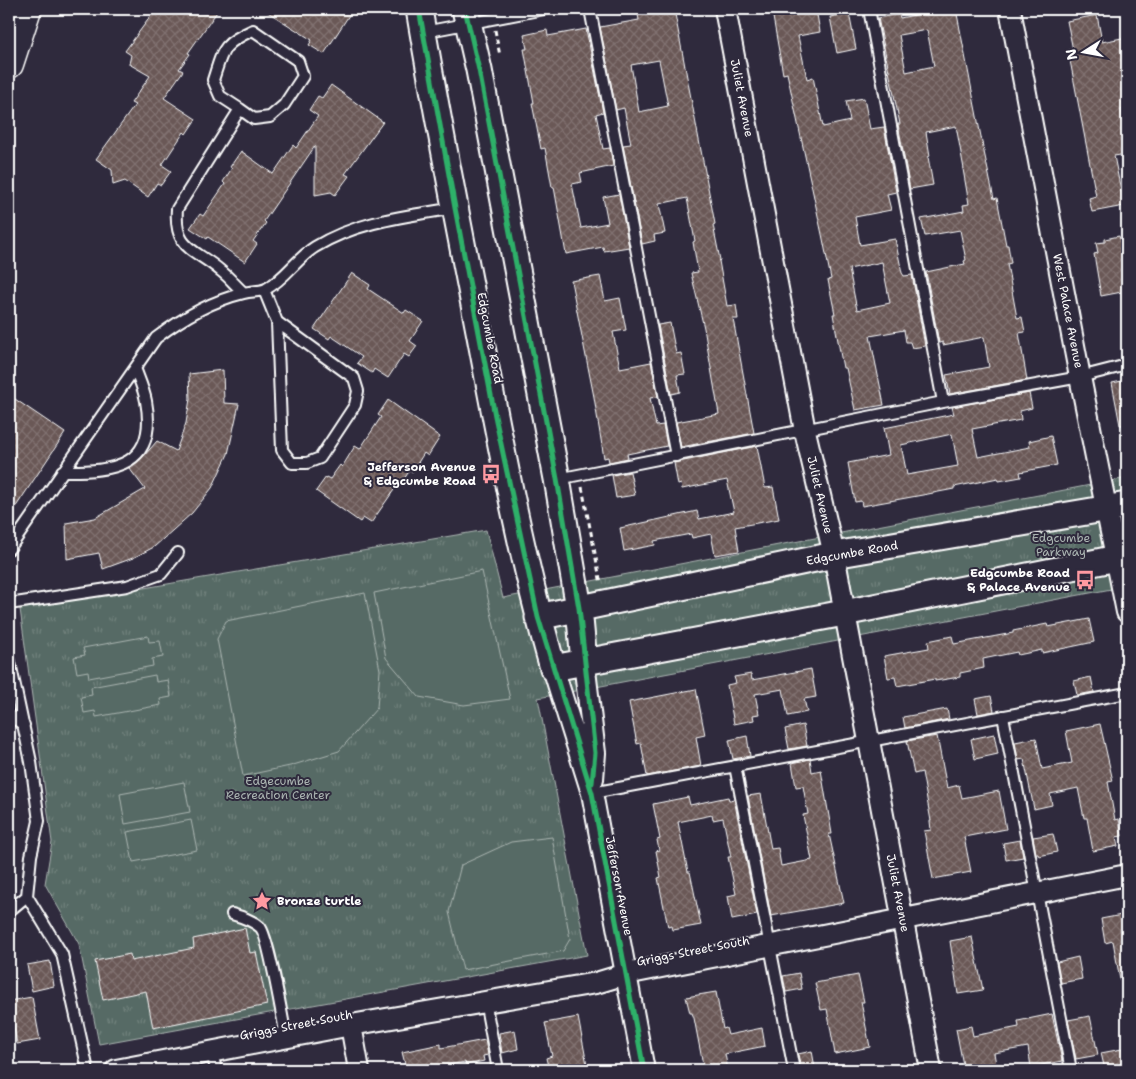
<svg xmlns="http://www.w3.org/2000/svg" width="1136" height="1079" font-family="'Shantell Sans',sans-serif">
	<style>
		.park { fill: url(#park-tufts); stroke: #abb5b2 }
		.garden { fill: #576b65; stroke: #abb5b2 }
		.building { fill: url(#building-cross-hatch); stroke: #fff; fill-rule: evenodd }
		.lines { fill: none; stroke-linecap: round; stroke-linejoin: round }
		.service-casing { stroke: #fff; stroke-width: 14 }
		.minor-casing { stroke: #fff; stroke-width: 24 }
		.tertiary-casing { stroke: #fff; stroke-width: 29 }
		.secondary-casing { stroke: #fff; stroke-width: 31 }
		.path { stroke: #fff; stroke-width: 3; stroke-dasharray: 5 4; stroke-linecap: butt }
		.service { stroke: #2f2a3d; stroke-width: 10 }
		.minor { stroke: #2f2a3d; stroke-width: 20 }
		.tertiary { stroke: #2f2a3d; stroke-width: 25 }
		.secondary { stroke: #2f2a3d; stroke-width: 28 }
		.cycleway-casing { stroke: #2f2a3d; stroke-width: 8 }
		.cycleway { stroke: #2db169; stroke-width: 5 }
		.labels { text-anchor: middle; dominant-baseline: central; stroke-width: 4; stroke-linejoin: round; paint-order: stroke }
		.street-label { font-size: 12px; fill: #fff; stroke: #2f2a3d }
		.poi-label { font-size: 12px; font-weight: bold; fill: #fff; stroke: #2f2a3d; text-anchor: end }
		.park-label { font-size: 12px; fill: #abb5b2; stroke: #2f2a3d }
	</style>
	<defs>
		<pattern id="park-tufts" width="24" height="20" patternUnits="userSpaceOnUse" patternTransform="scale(1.25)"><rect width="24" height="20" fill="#576b65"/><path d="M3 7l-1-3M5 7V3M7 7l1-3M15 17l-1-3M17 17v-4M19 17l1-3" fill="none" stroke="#70817c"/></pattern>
		<pattern id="building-cross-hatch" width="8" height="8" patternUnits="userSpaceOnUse" patternTransform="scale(1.25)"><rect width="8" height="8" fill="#6a5857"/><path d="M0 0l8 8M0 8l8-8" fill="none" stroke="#807170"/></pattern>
	</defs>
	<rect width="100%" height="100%" fill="#2f2a3d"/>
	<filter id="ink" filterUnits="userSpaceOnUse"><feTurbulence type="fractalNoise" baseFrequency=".02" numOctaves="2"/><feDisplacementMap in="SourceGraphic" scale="10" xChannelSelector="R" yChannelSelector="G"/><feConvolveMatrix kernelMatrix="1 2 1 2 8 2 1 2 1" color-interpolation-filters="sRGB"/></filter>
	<g filter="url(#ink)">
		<!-- park -->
		<path class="park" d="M1127,478V586L538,698L587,955L99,1044L79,944L45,884L52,842L20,609L486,530L503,598Z"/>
		<!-- garden -->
		<path class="garden" d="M482,571L510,699L464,705L419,697L386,658L374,593Z
			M365,593L380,670L377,708L339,751L290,766L243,776L217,639L226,621Z
			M148,636L149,642L160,641L163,657L152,659L153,666L89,678L88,671L77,673L74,657L85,655L83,648Z
			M155,675L156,682L168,680L171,697L160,699L161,705L96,717L95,711L84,713L81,697L92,695L91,687Z
			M184,782L190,812L125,824L120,794Z
			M191,820L197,850L133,862L127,832Z
			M552,837L570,939L563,951L463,970L449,912L461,865L511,842Z"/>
		<!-- building -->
		<path class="building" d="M156,9H219L188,53L190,54L179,69L183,71L164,98L196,119L186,134L184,132L162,165L171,171L161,185L157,183L148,197L125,181L113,185L112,170L96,159L135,105L131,103L150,76L129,64L131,55L125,51Z
			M263,9H353L324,54L309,45L312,40Z
			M637,9H674L715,224L713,225L720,260L719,261L727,306L736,305L738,319H733L754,433L681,447L676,422L719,414L704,328L691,273L698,272L693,242L695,241L687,198L659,204L665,233L654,235L655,241L642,244L623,145L631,144L624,108L616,110L600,27L639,20ZM659,60L668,106L639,112L631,65Z
			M816,9L820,32L798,36L807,79L813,77L823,127L850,121L846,101L864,98L870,129L884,127L896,192L887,194L891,210L855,217L860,245L895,239L902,273L904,276L912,275L925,346L912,348L910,342H906L904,330L870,336L884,405L855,410L846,368H843L833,314H835L828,280L831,279L823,239L787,73L783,74L773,17ZM882,262L890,303L857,310L849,269Z
			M944,9H956L983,147L994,199L997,198L1006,245H1008L1011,263L1007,264L1017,318L1022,317L1025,332L1019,333L1027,380L950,394L946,375L989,367L984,337L943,345V342L939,343L926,272L965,264L964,261L966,260L960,230L925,236L921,219L964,211L963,205L969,204L963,169H964L956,126L926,132L930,156L928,157L933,185L910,189L898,124H900L878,18L899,14L900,18ZM927,30L934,66L906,72L899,35Z
			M849,13L856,49L837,53L830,17Z
			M1097,15L1102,42L1127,37V101L1122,102L1123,109L1121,110L1127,142V154L1114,156L1124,206L1092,212L1089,198L1096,196L1068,50H1073L1067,21Z
			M586,29L603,112L596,114L603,149L610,148L613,166L580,173L582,182L572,184L581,228L608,223L603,197L619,194L629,247L604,251L603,247L566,254L554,187H552L545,148L541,149L532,103H534L524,49H527L524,35L547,30L548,36Z
			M331,85L383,122L345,174L349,176L335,195L331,192L315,195V146L264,221L266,223L253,241L257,244L245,262L208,237L207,239L190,228L200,214L203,216L225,184L223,182L232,168L230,167L241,151L273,174L293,145L296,148L318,116L309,110L318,96L322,98Z
			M1119,236L1120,239L1127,237V291L1101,296L1094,254L1098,253L1096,243L1105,242V239Z
			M352,273L370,285L368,289L404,313L406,310L423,321L410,341L417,346L409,357L404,354L388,378L374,369L372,373L357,363L362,357L331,336L329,339L314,329Z
			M600,276L605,301L620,298L626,330L613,332L620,368L651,362L658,397L650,398L656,426L663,425L667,446L627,454L628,458L609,462L608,457L604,458L594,397L571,281Z
			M670,323L676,354L681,353L685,374L677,375L680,392L671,394L658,325Z
			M223,370L224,403L239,404L228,454L212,488L192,513L154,547L133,558L103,569L99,553L67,559L66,523L95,518L145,489L129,468L143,457L157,441L176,451L186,423L190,399L189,374Z
			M1127,380V425H1120L1112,383Z
			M1029,393L1032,408L1020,411L1021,420L972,429L978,457L1030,447L1029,441L1051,436L1057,465L1020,472L1021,477L999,481L998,478L954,487V489L928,494L862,506L861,501L855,502L848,463L889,455L884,428L954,414L952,407ZM952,434L958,466L907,475L901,445Z
			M9,395L65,433L9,517Z
			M388,400L440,437L428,456L424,453L412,472L410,470L398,488L396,487L371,523L363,518L360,522L316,491L326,477L330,479L340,465L342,467L355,446L360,449L381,417L378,415Z
			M757,446L765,488L773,487L779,519L735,527L739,551L715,555L711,534L692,538L691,534L654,541L655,545L624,551L620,528L697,511L699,519L734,512L727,480L682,489L681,484L678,485L674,463Z
			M630,472L635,495L616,498L612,475Z
			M1089,619L1094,642L1042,653V650L1018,655L1017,652L983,659L984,668L960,673V677L935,681V679L897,686L895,677L888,678L884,656L929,648L928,641L952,636L954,644L1013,633V631L1047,624L1048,627Z
			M811,669L816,697L804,699L807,712L788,716L783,689L755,694L759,714L753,715L754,720L734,724L727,685L736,683L734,677L751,674L752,680Z
			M1091,677L1094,692L1077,695L1074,681Z
			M696,689L705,735L696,737L701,766L647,776L641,743L637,744L629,702Z
			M991,696L994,711L978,714L975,699Z
			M947,709L949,719L905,728L903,717Z
			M1100,724L1113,781L1108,782L1115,820L1119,819L1122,836L1116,837L1118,846L1093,851L1087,818H1084L1078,788L1050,794L1052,805L1034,809L1024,759L1018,760L1015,742L1036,738L1042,769L1072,763L1066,731Z
			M803,725L807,746L789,749L785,729Z
			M994,734L998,754L975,759L971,739Z
			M747,736L750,756L733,759L729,740Z
			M937,736L947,788L959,785L962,798L999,791L1006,829L964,837L971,872L933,879L924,831L931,830L930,821H931L922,772L914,774L907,741Z
			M810,759L812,772L821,770L832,834H829L844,903L771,916L748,796L761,794L771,849L778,848L781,866L812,860L803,815L808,814L803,786L796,787L792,763Z
			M688,797L690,805L728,797L729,800L734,799L757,915L732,920L728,896L736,894L728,857H731L723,818L713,820L712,815L678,822L688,872H690L701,925L673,930L672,926L668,927L658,878L661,877L656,851L659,850L657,840L660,839L653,804Z
			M1053,834L1057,852L1039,856L1038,854H1036L1033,837Z
			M1020,840L1023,857L1006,860L1003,843Z
			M1127,914V979L1120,980L1113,941L1105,943L1101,919Z
			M245,928L250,953L256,952L267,1005L153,1028L146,991L103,1000L95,961L130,954L131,961L194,948L193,939Z
			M972,937L983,990L958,994L950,941Z
			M1078,957L1082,979L1061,983L1057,962Z
			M50,961L54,986L32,991L27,965Z
			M799,973L802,989L786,992L783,976Z
			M858,975L864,1002H861L870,1047L835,1054L827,1009L821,1010L815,983Z
			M716,992L723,1029L726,1028L728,1035L762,1028L765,1046L725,1054L728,1070H704L694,1018L692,1013H690L686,997Z
			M32,997L40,1040L17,1044L9,1001Z
			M1052,1014L1062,1061L1031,1067L1028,1047L994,1053L997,1070H964L956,1029L971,1026L973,1036L1019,1027L1018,1021Z
			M1090,1016L1098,1055L1076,1059L1068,1020Z
			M578,1017L588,1070H549L546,1058L552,1056L545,1023Z
			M515,1030L518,1049L502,1053L499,1033Z
			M485,1040L488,1055L483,1056L484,1061L466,1065L465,1062L423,1070H411L410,1067L406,1068L402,1052L441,1044V1048Z
			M1127,1048V1070H1105L1101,1053Z
			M812,1051L815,1068L801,1070L798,1054Z"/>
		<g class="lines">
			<defs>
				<path id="service" d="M590,9L676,456
					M869,9L943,402
					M424,32L544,9
					M240,109L220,96L213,80C223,49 222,44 253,30L298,61L303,76L284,105L270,117L254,119L240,109L177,209C174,251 195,248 221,271C229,277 236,286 244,293
					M264,290L277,322L282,450L292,463H307L320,458L355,405L358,391L354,378L277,322
					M62,471C115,472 158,466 146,401C144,390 139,379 135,368
					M558,479L943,402L1080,377L1127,365
					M9,549L156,338C182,318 211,301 244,293C251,291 259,292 266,289C285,279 297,258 315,247C357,221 408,216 455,208
					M9,604L127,586L161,574L178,553
					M9,658L31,762L39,821L31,856L27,896L62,954L88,1070
					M9,715L24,725
					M1003,716L1071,1070
					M735,766L794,1070
					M592,793L1127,693
					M9,911L27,896
					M232,914C242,917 252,920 260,927C268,934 283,1021 286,1037
					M485,1001L498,1070
					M212,1052L216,1070"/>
				<path id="minor" d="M725,9L805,431L834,555L931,1070
					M1010,9L1080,377L1127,612
					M584,662L595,753L593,779
					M553,668L592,793L644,1070
					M351,1025L359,1070
					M116,1070L351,1025L596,983L626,974L1127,875"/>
				<path id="tertiary" d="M419,9C437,118 459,227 480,336C501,447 522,560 553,668L844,613L1127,556
					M465,9L479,70L557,479L579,608L584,662
					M538,617L834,555L1127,505"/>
				<path id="secondary" d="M9,64L27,9"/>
			</defs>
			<!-- service casing -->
			<use href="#service" class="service-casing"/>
			<!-- minor casing -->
			<use href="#minor" class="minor-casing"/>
			<!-- tertiary casing -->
			<use href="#tertiary" class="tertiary-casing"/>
			<!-- secondary casing -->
			<use href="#secondary" class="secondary-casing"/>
			<!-- path -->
			<path class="path" d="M495,30L500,56
				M582,487L601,584"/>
			<!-- service -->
			<use href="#service" class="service"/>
			<!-- minor -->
			<use href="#minor" class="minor"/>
			<!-- tertiary -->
			<use href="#tertiary" class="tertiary"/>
			<!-- secondary -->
			<use href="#secondary" class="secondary"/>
			<defs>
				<path id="cycleway" d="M419,9L455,208L495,416L538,617L592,793L644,1070
					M465,9L479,70L557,479L579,608L595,753L592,783"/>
			</defs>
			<!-- cycleway casing -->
			<use href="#cycleway" class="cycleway-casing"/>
			<!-- cycleway -->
			<use href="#cycleway" class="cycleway"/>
		</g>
	</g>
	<!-- icons -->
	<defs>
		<symbol id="bus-bare" viewBox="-9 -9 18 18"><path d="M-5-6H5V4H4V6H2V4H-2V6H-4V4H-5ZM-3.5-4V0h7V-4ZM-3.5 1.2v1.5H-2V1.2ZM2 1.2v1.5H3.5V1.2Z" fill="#ff9aa2" stroke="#2f2a3d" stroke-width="2.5" paint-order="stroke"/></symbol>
		<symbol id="sight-bare" viewBox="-9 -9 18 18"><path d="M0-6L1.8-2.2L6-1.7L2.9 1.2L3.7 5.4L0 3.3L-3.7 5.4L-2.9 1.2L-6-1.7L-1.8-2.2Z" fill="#ff9aa2" stroke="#2f2a3d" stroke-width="2.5" paint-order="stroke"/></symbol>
	</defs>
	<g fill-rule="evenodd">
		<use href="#bus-bare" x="477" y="460" width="28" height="28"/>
		<use href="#bus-bare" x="1071" y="566" width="28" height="28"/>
		<use href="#sight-bare" x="248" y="887" width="28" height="28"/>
	</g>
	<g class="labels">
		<!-- street labels -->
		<g class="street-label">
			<text transform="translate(742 98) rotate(79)">Juliet Avenue</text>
			<text transform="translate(1068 311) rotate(79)">West Palace Avenue</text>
			<text transform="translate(490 338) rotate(79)">Edgcumbe Road</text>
			<text transform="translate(820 495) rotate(77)">Juliet Avenue</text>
			<text transform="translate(852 553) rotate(-10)">Edgcumbe Road</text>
			<text transform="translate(619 886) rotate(79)">Jefferson Avenue</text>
			<text transform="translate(898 893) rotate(79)">Juliet Avenue</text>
			<text transform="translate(693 951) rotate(-11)">Griggs Street South</text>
			<text transform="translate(296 1025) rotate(-11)">Griggs Street South</text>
		</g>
		<!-- poi labels -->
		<g class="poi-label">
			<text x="476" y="467">Jefferson Avenue<tspan x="476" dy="14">&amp; Edgcumbe Road</tspan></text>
			<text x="1070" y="573">Edgcumbe Road<tspan x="1070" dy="14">&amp; Palace Avenue</tspan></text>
			<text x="277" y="901" text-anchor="start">Bronze turtle</text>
		</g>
		<!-- park labels -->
		<g class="park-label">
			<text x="1061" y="538">Edgcumbe<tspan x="1061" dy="14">Parkway</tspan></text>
			<text x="278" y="781">Edgecumbe<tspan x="278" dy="14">Recreation Center</tspan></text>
		</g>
	</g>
	<!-- margin -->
	<rect width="1136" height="1079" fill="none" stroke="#2f2a3d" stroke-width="30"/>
	<rect x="15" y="15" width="1106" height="1049" fill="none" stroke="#fff" stroke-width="2" filter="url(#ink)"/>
	<!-- north arrow -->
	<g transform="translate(1084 52) rotate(259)" stroke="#2f2a3d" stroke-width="4" paint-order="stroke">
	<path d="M0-4L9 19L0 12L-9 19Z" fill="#ffffff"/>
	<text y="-8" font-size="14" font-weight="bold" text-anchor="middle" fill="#ffffff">N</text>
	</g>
</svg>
